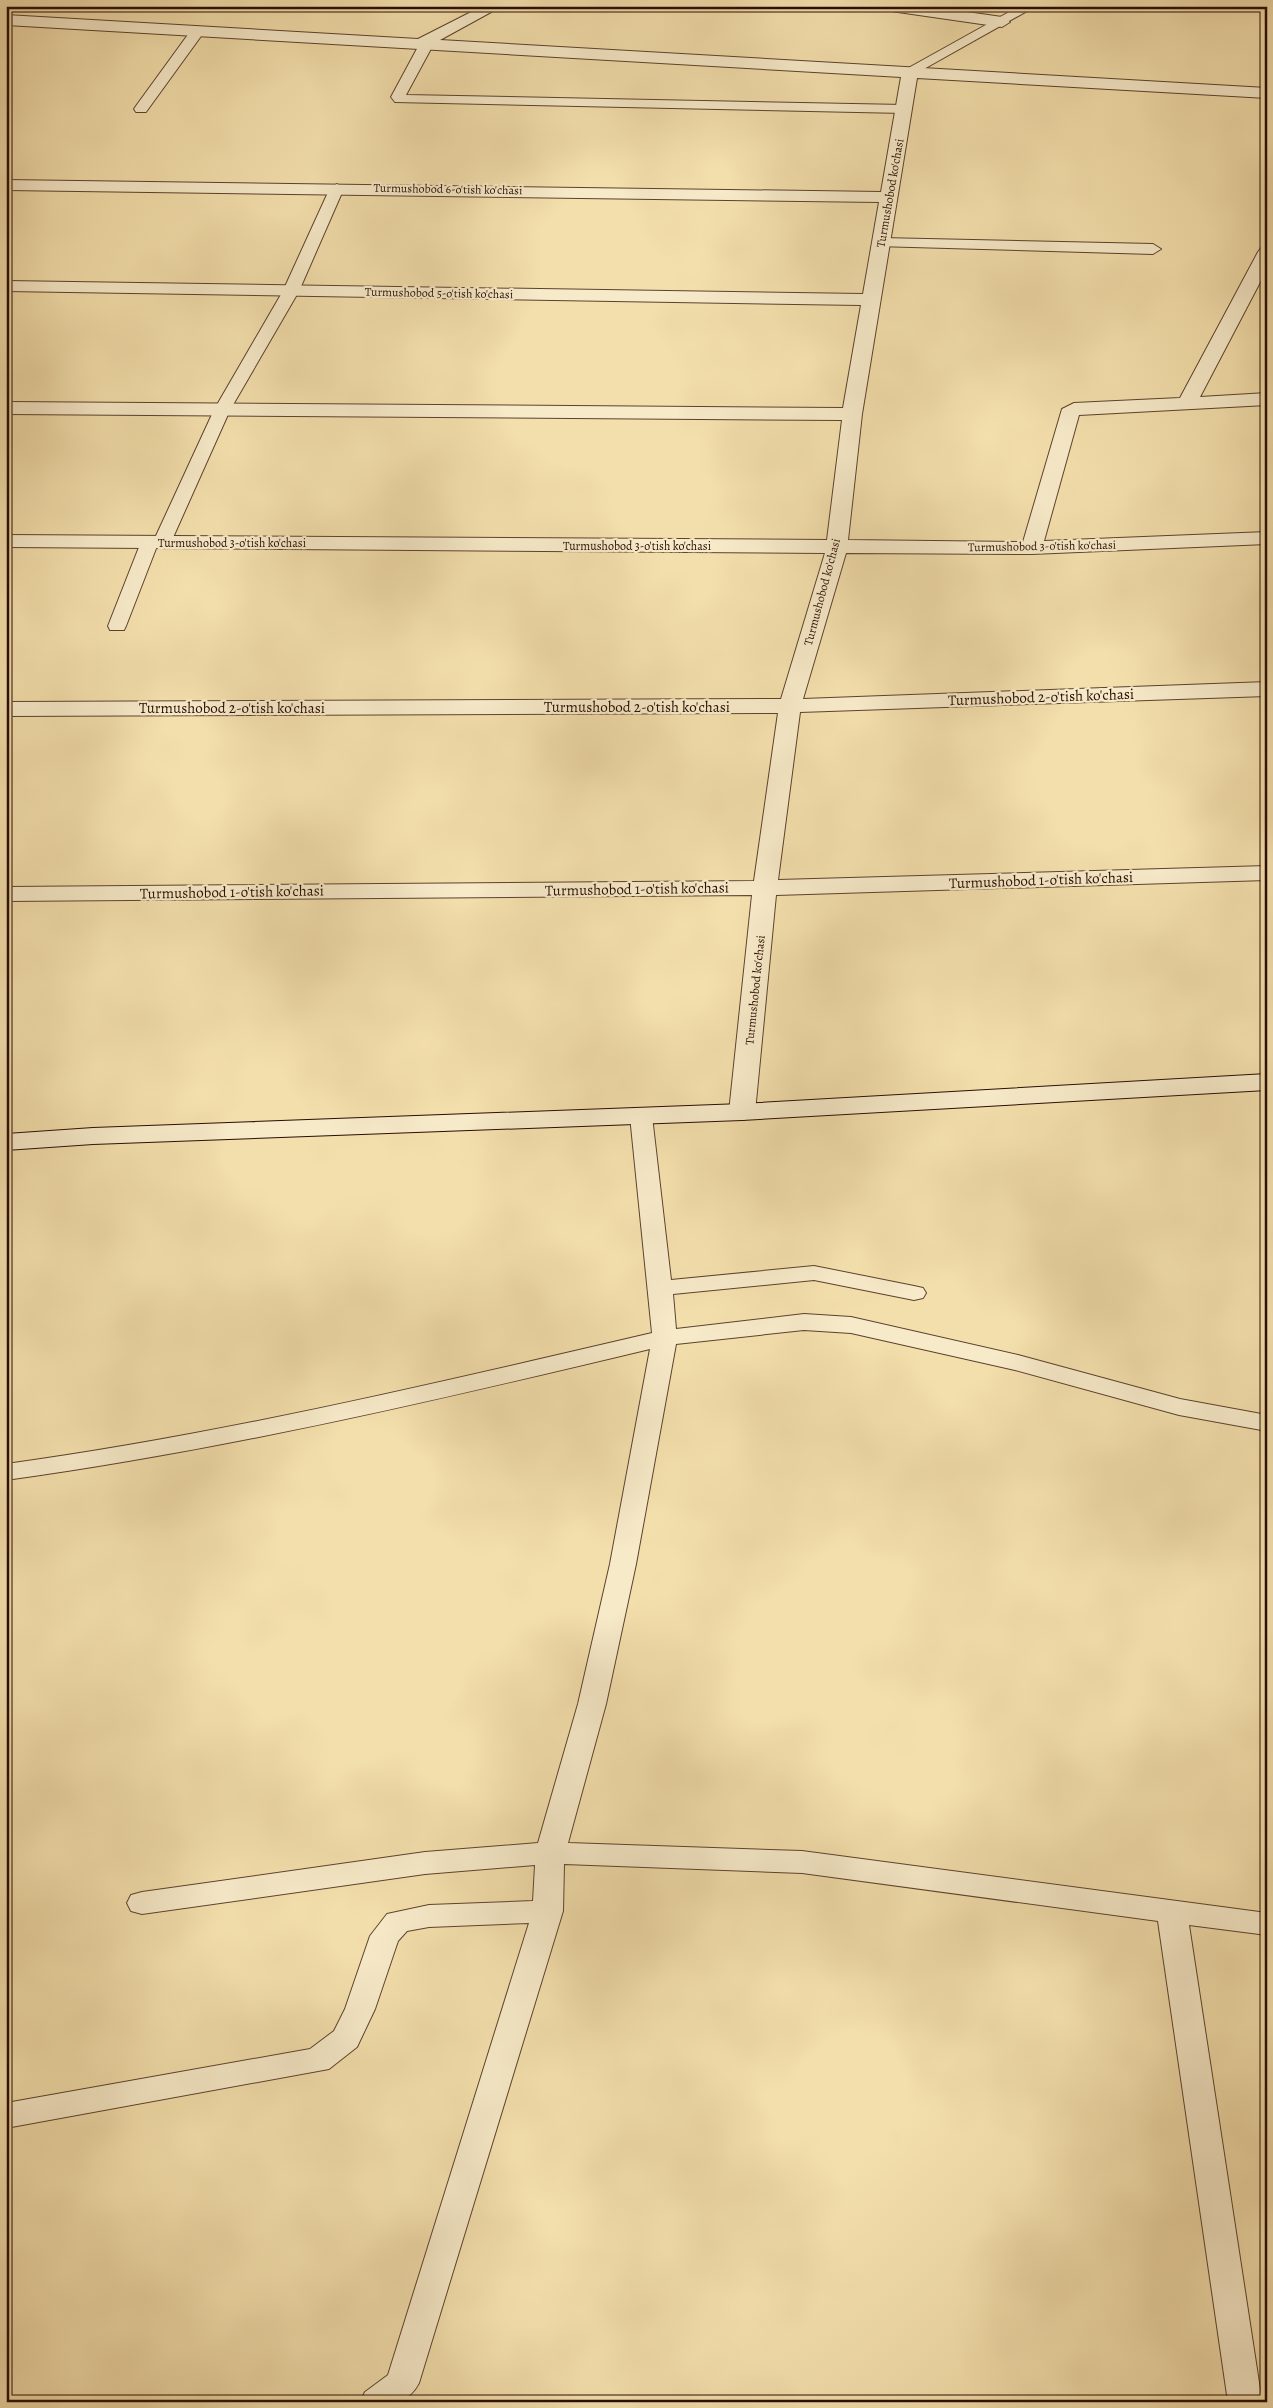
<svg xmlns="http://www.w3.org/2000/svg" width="1273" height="2408" font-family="Alegreya,serif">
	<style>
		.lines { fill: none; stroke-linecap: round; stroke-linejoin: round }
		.lane-casing { stroke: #5c422d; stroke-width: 2 }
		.street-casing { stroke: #5c422d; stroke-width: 2 }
		.secondary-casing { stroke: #290d03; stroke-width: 2 }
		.lane { fill: #f7eac9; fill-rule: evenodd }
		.street { fill: #f7eac9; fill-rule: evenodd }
		.secondary { fill: #f7eac9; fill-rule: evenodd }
		.labels { text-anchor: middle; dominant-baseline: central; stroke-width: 4.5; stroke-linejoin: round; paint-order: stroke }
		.far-street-label { font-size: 12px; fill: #290d03; stroke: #f7eac9 }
		.street-label { font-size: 15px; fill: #290d03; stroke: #f7eac9 }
	</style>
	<rect width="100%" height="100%" fill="#f3dfac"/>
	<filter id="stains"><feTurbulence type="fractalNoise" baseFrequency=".004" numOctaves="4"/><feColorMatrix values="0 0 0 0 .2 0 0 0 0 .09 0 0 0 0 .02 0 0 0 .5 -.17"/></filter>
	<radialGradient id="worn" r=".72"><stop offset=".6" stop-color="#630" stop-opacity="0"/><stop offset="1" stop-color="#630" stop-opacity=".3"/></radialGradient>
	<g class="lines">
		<defs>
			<path id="lane" d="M1020,6H1036L915,74L910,75L903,71Z
				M197,28L204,32L146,112H136L134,109L136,106L192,29Z
				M426,41L433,45L406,95L904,105L911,109L904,113L395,102L391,97L419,45Z
				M337,184L344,188L299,291L230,410L171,542L168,546H157L126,626L124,630H110L108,626L141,542L144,538H155L214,410L283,291L330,188Z
				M881,238L1153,244L1161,249L1153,254L876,246L873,243Z
				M641,1109L649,1111L652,1116L671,1280L814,1266L914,1286L923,1288L926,1293L923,1298L914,1300L814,1280L673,1294L676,1329L804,1314L851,1317L1018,1355L1180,1399L1267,1415V1431L1179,1415L1015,1370L851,1333L804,1330L676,1344L636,1564L606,1704L568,1843L802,1851L1267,1913V1935L1189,1925L1262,2402H1228L1158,1921L802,1873L564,1864L563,1911L419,2383C406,2408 385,2402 360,2402L365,2392L388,2375L529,1923L429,1927L407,1931L398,1941L375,2009L357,2047L329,2069L6,2128V2103L310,2049L334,2031L345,2009L370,1936L387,1914L429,1905L533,1901L535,1865L425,1874L142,1914L131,1911L127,1903L131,1895L142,1892L425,1852L538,1843L578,1704L610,1564L650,1349C437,1400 224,1450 6,1480V1464C224,1434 438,1383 652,1333L630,1116L633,1111Z"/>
			<path id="street" d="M483,6H502L440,40L1267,88V98L917,78L862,414L848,540L1023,542L1062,409L1074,403L1180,398L1258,252L1261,248L1267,247V269L1200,397L1267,393V405L1079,415L1044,541L1267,532V544L1032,554L846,553L803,699L1267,682V696L800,712L778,880L1267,866V880L776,895L755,1112L751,1118L742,1120L733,1118L729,1112L752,895L6,901V887L754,881L778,713L6,716V702L781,699L825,553L6,547V535L827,540L842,420L6,414V402L843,408L861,305L6,291V281L863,294L879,202L6,190V180L881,192L901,77L6,25V15L418,39Z
				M884,6H925L1002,17L1010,22L1002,27L891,11Z"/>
			<path id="secondary" d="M1267,1074V1090L742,1120L93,1144L6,1150V1134L93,1128L742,1104Z"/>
		</defs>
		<!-- lane casing -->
		<use href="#lane" class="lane-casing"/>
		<!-- street casing -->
		<use href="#street" class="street-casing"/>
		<!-- secondary casing -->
		<use href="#secondary" class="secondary-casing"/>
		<!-- lane -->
		<use href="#lane" class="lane"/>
		<!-- street -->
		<use href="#street" class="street"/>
		<!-- secondary -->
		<use href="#secondary" class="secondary"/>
	</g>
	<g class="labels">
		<!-- far-street labels -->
		<g class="far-street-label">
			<text transform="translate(448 189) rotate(1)">Turmushobod 6-o'tish ko'chasi</text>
			<text transform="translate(890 193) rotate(-80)">Turmushobod ko'chasi</text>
			<text transform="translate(439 293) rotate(1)">Turmushobod 5-o'tish ko'chasi</text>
			<text x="232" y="543">Turmushobod 3-o'tish ko'chasi</text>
			<text x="637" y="546">Turmushobod 3-o'tish ko'chasi</text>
			<text transform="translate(1042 546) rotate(-1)">Turmushobod 3-o'tish ko'chasi</text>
			<text transform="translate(822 592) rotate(-75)">Turmushobod ko'chasi</text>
			<text transform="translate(755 990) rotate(-84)">Turmushobod ko'chasi</text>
		</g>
		<!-- street labels -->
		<g class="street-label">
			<text transform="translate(1041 697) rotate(-2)">Turmushobod 2-o'tish ko'chasi</text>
			<text x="637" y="707">Turmushobod 2-o'tish ko'chasi</text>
			<text x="232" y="708">Turmushobod 2-o'tish ko'chasi</text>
			<text transform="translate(1041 880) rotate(-2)">Turmushobod 1-o'tish ko'chasi</text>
			<text transform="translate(637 889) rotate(-1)">Turmushobod 1-o'tish ko'chasi</text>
			<text transform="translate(232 892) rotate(-1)">Turmushobod 1-o'tish ko'chasi</text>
		</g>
	</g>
	<!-- margin -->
	<rect width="1273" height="2408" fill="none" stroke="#f3dfac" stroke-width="25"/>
	<rect x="8" y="8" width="1258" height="2393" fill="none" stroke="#290d03" stroke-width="2.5"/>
	<rect x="12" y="12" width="1248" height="2383" fill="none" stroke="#290d03"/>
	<rect width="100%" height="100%" filter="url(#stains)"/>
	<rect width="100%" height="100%" fill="url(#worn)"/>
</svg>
